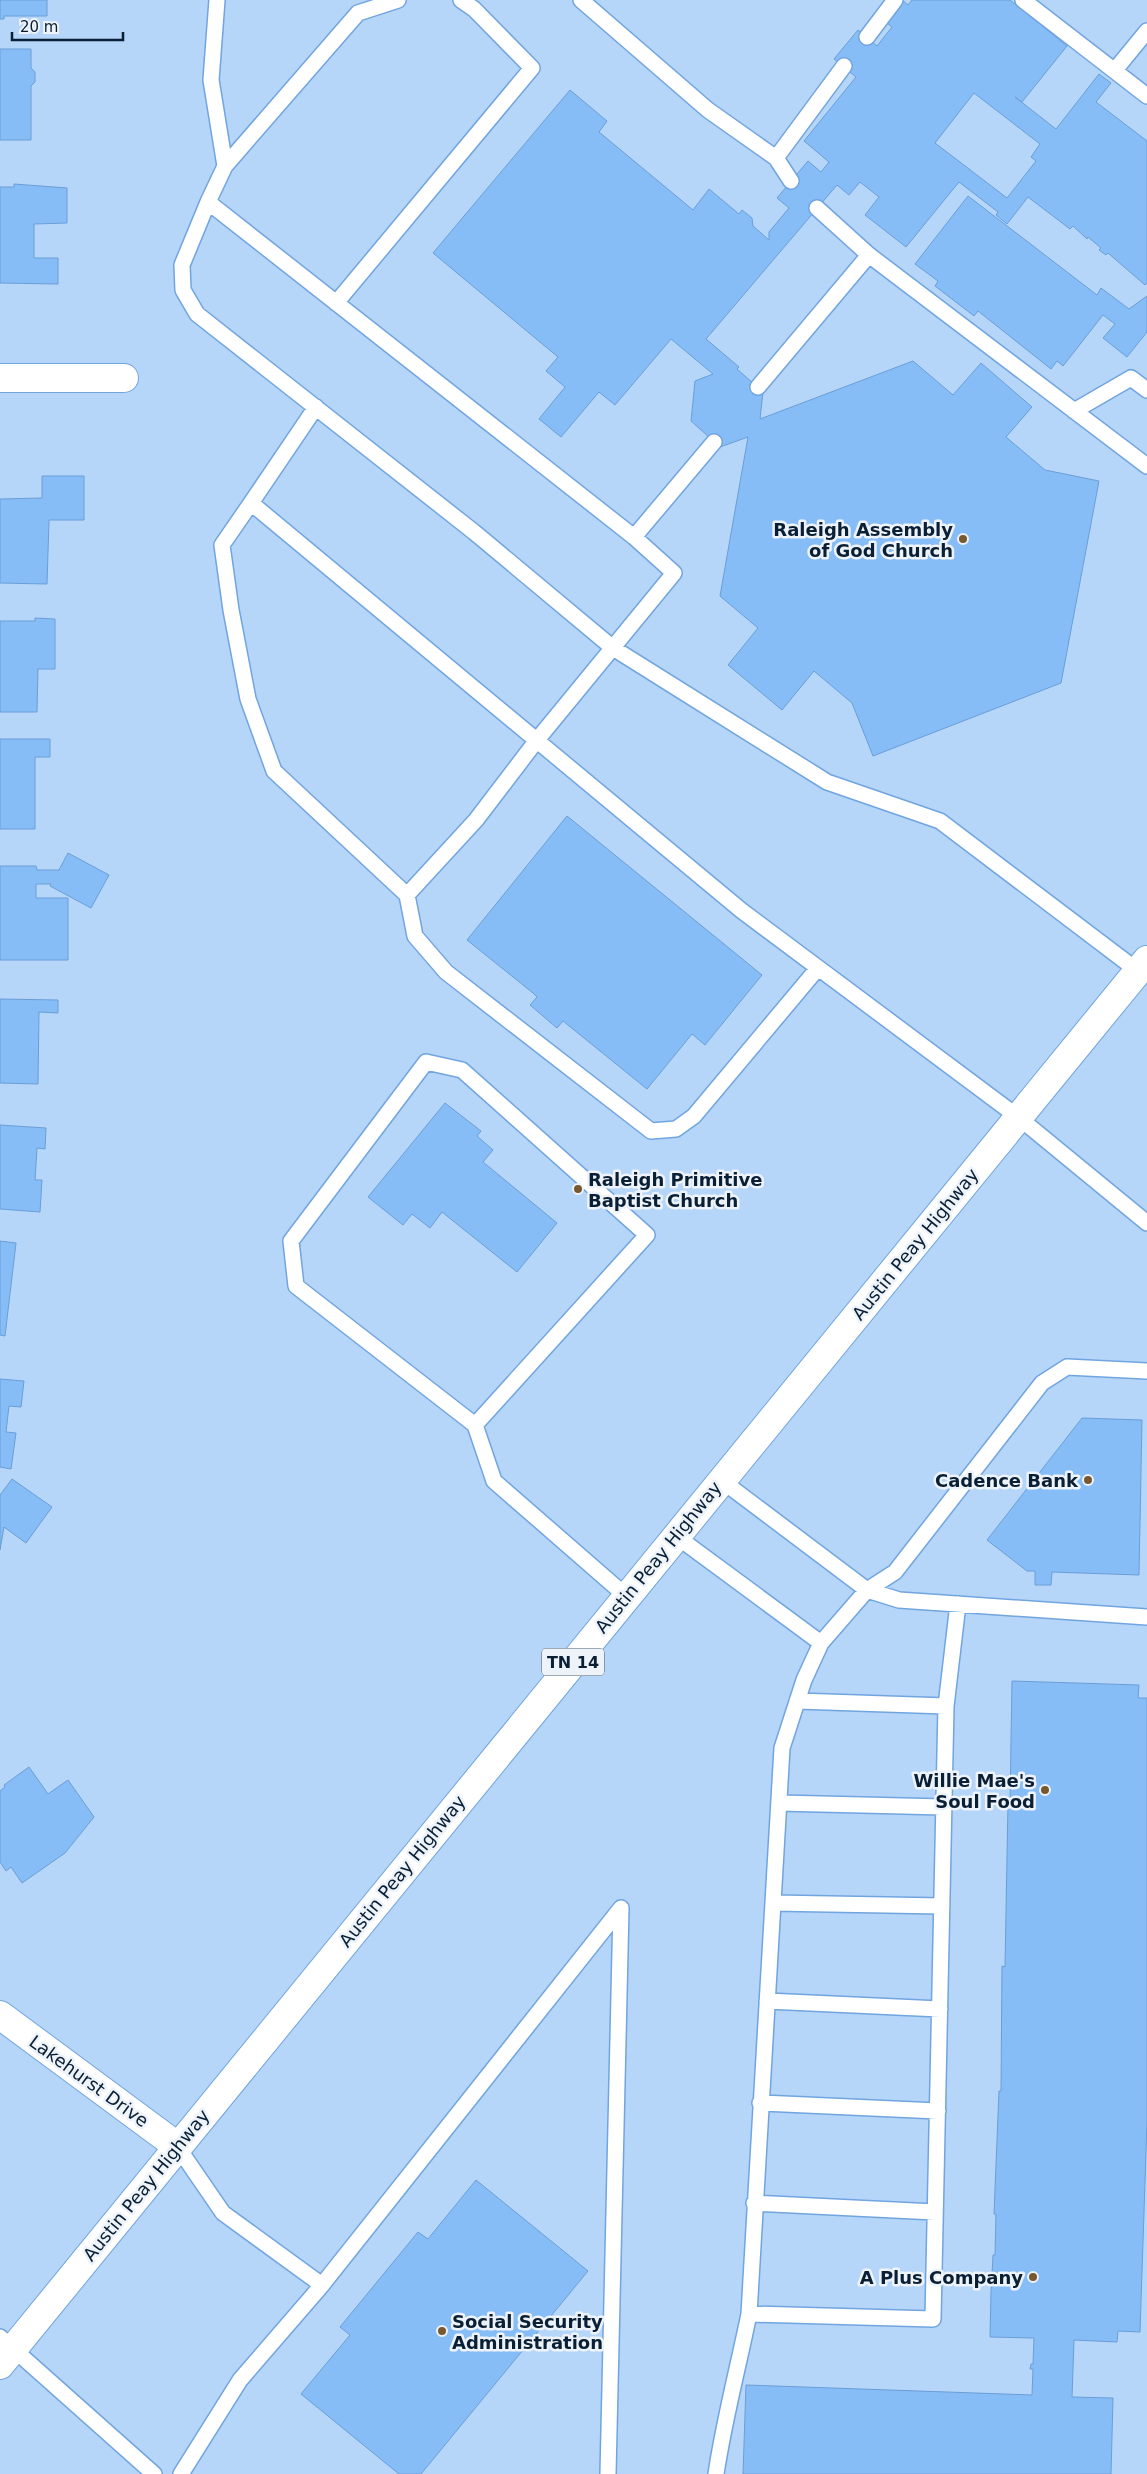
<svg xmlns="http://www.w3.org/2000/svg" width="1147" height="2474" font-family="'DejaVu Sans',sans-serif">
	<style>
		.building { fill: #87bdf7; stroke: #6a9ed7; fill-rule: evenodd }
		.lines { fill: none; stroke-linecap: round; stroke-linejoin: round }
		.lane-casing { stroke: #71a5df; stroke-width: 18 }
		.street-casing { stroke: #71a5df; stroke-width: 30 }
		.primary-casing { stroke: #71a5df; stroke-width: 30 }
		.lane { stroke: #fff; stroke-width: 15 }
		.street { stroke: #fff; stroke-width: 28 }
		.primary { stroke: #fff; stroke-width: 28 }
		.poi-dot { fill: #78582e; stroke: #edf3f9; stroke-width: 2 }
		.labels { text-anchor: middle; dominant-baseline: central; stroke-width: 5; stroke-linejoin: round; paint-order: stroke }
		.shield { fill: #edf3f9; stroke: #4d5f70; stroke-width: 1 }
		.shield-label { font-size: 16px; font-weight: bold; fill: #091f35 }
		.poi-label { font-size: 18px; font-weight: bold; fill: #091f35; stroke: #edf3f9; text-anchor: end }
		.street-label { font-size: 18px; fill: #091f35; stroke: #edf3f9 }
	</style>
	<rect width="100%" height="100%" fill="#b5d5f9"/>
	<!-- building -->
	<path class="building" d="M0,0H47V16H4V19H0Z
		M902,0L908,5L912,0H1010L1067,46L1022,102L1015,97L1056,129L1099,74L1111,83L1096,102L1147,141V283L1145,285L1108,253L1106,255L1099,250L1101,248L1088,237L1087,239L1073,226L1070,229L1028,197L1007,224L996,215L998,212L959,182L906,247L865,215L879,197L860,182L849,195L837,185L706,339L739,367L737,369L763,392L760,419L913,361L953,395L981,363L1032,407L1006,437L1045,470L1099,481L1061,683L873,756L852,703L814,671L782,710L728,665L758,628L720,596L748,437L720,447L691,421L695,381L713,374L671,339L615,405L599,392L561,437L539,419L565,387L546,371L558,357L433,253L570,90L607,121L599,132L693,210L709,189L739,214L742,210L752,218L753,226L769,240V232L789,208L777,198L808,161L821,172L829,162L804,141L856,77L834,59L858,30L877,46L892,27L883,20ZM974,93L1040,144L1031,157L1036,161L1007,198L935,143Z
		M0,49H31V68L35,72V82L31,86V140H0Z
		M14,184L67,188V223L34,224V258H58V284L0,283V187H14Z
		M968,196L1097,295L1101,288L1129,309L1147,296V332L1127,357L1103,338L1115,324L1103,315L1063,366L1057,361L1051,369L978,311L974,316L935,286L938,281L915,264Z
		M42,476H84V520H49L47,584L0,583V499L42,498Z
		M35,618L55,619V669H38L37,712H0V621H35Z
		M0,739H50V757H35V829H0Z
		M567,816L762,975L705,1045L692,1034L647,1089L563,1021L557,1028L530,1005L537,997L533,993L467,940Z
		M68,853L109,875L91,908L50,886L51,884H36V898H68V960H0V866H36L37,870H59Z
		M0,999L58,1000V1013L39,1012L38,1084L0,1083Z
		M445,1103L481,1131L477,1136L493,1150L483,1162L557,1223L517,1272L442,1212L430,1228L412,1214L403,1225L368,1197Z
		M0,1125L46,1128L45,1149L37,1148L35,1180H42L40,1212L0,1209Z
		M0,1241L16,1243L5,1336L0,1335Z
		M0,1379L24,1381L21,1407L9,1406L6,1432L16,1433L11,1469L0,1467Z
		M1082,1418L1142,1420L1139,1575L1052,1572L1051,1585H1035V1571H1027L987,1540Z
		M12,1479L52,1507L26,1543L4,1527L0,1550V1495Z
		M1012,1681L1139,1685L1138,1698H1147V2122L1140,2332L1118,2331L1117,2342L1074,2340L1072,2397L1113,2398L1111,2474H743L746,2385L1032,2395L1033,2369H1030L1031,2364H1033L1034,2338L990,2337L991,2292L993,2255H995L996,2214H994L999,2091H1001L1002,1966L1005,1967L1008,1803H1010Z
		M29,1767L48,1794L68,1780L94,1817L65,1853L22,1883L11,1867L6,1871L0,1862V1791L5,1787L4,1785Z
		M476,2180L588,2271L421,2474H399L301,2394L350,2335L340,2327L418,2232L428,2239Z"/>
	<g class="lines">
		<defs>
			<path id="lane" d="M217,0L211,80L225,166
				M398,0L358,13L225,166L208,202L182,265L183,290L197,314L474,532L613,648L827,782L940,821L1138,971
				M581,0L708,110L776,158L791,181
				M1023,0L1147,96
				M867,37L895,0
				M1115,70L1147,31
				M776,158L844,66
				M208,202L634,537L674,573L537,740L476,820L407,895L274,771L248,699L231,610L222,545L251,503L742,911L1018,1117L1147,1223
				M817,208L869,255L1147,466
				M336,303L532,68L474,9L461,0
				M758,387L869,255
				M1074,411L1131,378L1147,390
				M251,503L316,407
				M634,537L714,442
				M407,895L415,936L446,972L651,1131L676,1129L694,1116L818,968
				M475,1425L296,1286L291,1241L426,1062L462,1070L647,1235L475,1425L494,1481L626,1596
				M721,1480L867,1590L899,1600L1147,1617
				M676,1536L821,1643L804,1680L782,1748L749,2314C738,2368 724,2420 716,2474
				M821,1643L867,1590L895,1572L1042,1383L1067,1367L1147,1371
				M946,1706L958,1604
				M779,1803L944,1807
				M773,1903L942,1906
				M767,2001L940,2009
				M760,2103L938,2111
				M177,2146L223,2213L322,2285
				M754,2203L935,2212
				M749,2314L933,2319L946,1706L797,1701
				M0,2337L154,2474
				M181,2474L240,2380L322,2285L621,1908L608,2474"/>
			<path id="street" d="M0,378H124
				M0,2015L177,2146"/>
			<path id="primary" d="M0,2365L1147,960"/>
		</defs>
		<!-- lane casing -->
		<use href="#lane" class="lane-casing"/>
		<!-- street casing -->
		<use href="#street" class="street-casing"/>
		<!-- primary casing -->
		<use href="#primary" class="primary-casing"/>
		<!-- lane -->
		<use href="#lane" class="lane"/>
		<!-- street -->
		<use href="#street" class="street"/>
		<!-- primary -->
		<use href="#primary" class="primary"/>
	</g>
	<!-- markers -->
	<g class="poi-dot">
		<circle cx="963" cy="539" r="5"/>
		<circle cx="578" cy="1189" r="5"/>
		<circle cx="1088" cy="1480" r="5"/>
		<circle cx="1045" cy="1790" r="5"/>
		<circle cx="1033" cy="2277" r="5"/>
		<circle cx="442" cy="2331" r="5"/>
	</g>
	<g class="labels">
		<!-- shield labels -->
		<rect class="shield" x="542" y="1648.5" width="62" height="27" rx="4"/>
		<g class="shield-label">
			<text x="573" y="1662">TN 14</text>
		</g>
		<!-- poi labels -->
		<g class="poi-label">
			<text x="953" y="529">Raleigh Assembly<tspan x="953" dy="21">of God Church</tspan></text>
			<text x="588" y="1179" text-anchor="start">Raleigh Primitive<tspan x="588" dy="21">Baptist Church</tspan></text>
			<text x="1078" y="1480">Cadence Bank</text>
			<text x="1035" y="1780">Willie Mae's<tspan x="1035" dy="21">Soul Food</tspan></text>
			<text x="1023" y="2277">A Plus Company</text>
			<text x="452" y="2321" text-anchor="start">Social Security<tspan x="452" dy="21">Administration</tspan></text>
		</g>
		<!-- street labels -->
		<g class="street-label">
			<text transform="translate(915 1244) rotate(-51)">Austin Peay Highway</text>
			<text transform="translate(658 1557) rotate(-51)">Austin Peay Highway</text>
			<text transform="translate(402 1871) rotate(-51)">Austin Peay Highway</text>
			<text transform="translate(89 2081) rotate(36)">Lakehurst Drive</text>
			<text transform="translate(146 2185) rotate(-51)">Austin Peay Highway</text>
		</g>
	</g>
	<!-- scale -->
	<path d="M12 32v8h111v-8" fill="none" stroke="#091f35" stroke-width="2.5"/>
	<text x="20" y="32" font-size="15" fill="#091f35" stroke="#edf3f9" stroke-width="4" paint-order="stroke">20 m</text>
</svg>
